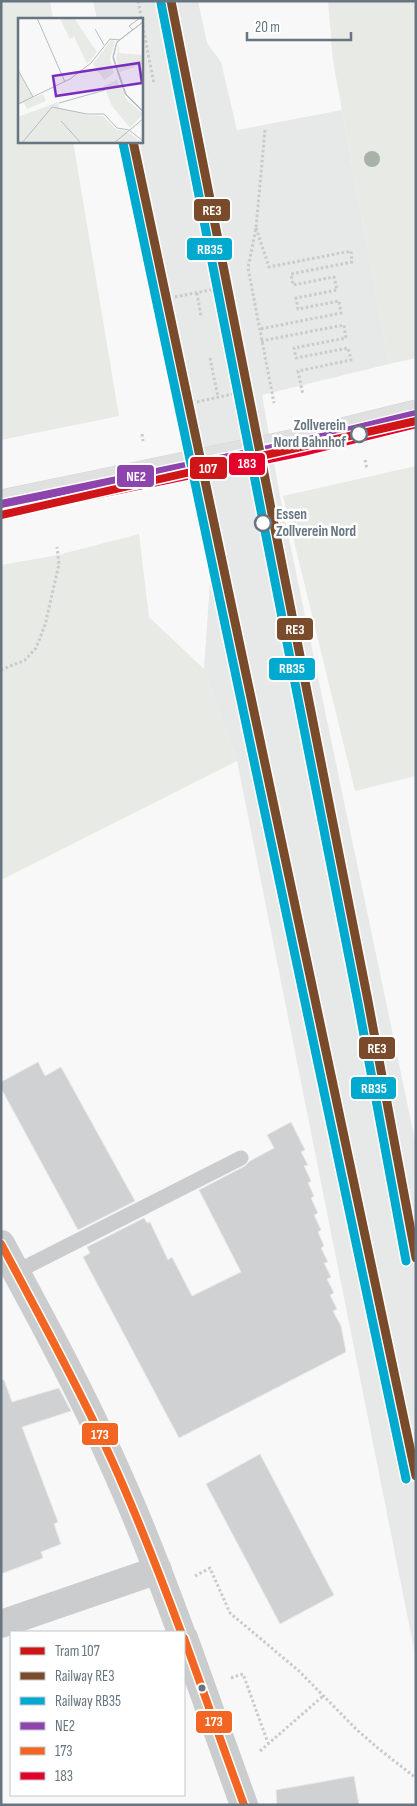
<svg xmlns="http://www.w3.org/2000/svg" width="417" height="1806" font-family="'Sofia Sans Condensed',sans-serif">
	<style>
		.built { fill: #e7e8e8 }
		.green { fill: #e7eae5 }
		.building { fill: #cfd1d2; stroke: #e8e8e8 }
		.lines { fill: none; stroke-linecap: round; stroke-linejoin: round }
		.secondary-casing { stroke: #d4d5d6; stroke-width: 29 }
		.path { stroke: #c8cacb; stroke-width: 3; stroke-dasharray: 2.5 2.5; stroke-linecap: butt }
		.service { stroke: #cbcccd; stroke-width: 15 }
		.minor { stroke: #cbcccd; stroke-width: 28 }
		.tertiary { stroke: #cbcccd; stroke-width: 28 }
		.secondary { stroke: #dfe0e0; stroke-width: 28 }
		.bus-1-casing { stroke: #fff; stroke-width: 11 }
		.bus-2-casing { stroke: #fff; stroke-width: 11 }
		.bus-3-casing { stroke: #fff; stroke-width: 11 }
		.bus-1 { stroke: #8e44ad; stroke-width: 8 }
		.bus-2 { stroke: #f26522; stroke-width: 8 }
		.bus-3 { stroke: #e4002b; stroke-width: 8 }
		.rail-1-casing { stroke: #fff; stroke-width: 12 }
		.rail-2-casing { stroke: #fff; stroke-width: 12 }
		.rail-1 { stroke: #7a4b2a; stroke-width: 9 }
		.rail-2 { stroke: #00a9ce; stroke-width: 9 }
		.tram-1-casing { stroke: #fff; stroke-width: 11 }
		.tram-1 { stroke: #d01519; stroke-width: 8 }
		.tree { fill: #a9b2a7 }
		.stop-dot { fill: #fff; stroke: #667580; stroke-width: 2.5 }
		.bus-dot { fill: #667580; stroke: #fff; stroke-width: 2 }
		.labels { text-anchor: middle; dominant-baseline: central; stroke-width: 5; stroke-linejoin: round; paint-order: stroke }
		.stop-label { font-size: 15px; font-weight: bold; fill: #667580; stroke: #fff; text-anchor: end }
		.inset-road { fill: none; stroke: #b5bcc1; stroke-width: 1 }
		.view { fill: #7b2cbf; fill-opacity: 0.15; stroke: #7b2cbf; stroke-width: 2.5 }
		.inset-edge { fill: none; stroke: #667580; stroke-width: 2.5 }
		.line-badge { stroke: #fff; stroke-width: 2 }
		.badge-label { font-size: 14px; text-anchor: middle; font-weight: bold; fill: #fff }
	</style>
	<rect width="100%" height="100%" fill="#f8f8f8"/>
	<!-- built -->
	<path class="built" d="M93,1H198L207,43L221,62L237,130L342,110L389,364L262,395L280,496L416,1145V1659L237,761L204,669L212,553L123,141H141V19H97Z"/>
	<!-- green -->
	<path class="green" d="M1,1H50L53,19H19V141H73L119,416L1,440Z
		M328,1H416V358L389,364L333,61Z
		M416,466V776L355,791L283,496Z
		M139,534L149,617L204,669L237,761L1,880V565L58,555Z"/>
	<!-- building -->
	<path class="building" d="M38,1062L45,1076L61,1067L135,1201L78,1230L1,1088V1082Z
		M291,1122L305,1150L301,1152L308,1165L304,1166L311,1181L308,1183L314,1196L311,1198L318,1213L314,1215L321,1230L318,1232L324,1246L321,1248L328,1262L324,1263L331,1277L327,1279L334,1293L330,1295L337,1309L333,1311L341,1326L346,1352L179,1438L83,1257L90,1253L87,1247L144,1218L147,1223L150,1222L168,1260L172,1257L192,1296L241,1272L199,1190L245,1166L250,1161L274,1148L267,1135Z
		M1,1380H4L12,1402L59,1388L71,1411L22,1427L58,1522L54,1524L61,1544L41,1552L43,1558L1,1574Z
		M260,1454L334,1595L280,1624L206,1484Z
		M354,1776L359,1805H277L276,1790Z"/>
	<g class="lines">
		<defs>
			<path id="secondary" d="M1,504L301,442L416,414"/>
		</defs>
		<!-- secondary casing -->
		<use href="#secondary" class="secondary-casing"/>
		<!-- path -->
		<path class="path" d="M138,1L154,84
			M265,130L256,228L248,268L274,403
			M256,228L269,267L351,251L352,262L291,274L293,285L334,277L337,290L296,298L298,309L339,301L341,313L260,329
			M197,293L201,316
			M175,297L220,288
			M261,341L344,325L346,338L294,348L296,358L348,348L351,360L298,371L303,395
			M210,358L218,397
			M197,402L241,392
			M142,434L143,441
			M365,460L367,469
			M1,670L25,660L36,648L45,625L59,564L57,547
			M195,1576L210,1568L230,1613L299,1671L357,1730L379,1749L416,1778
			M231,1678L243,1674L268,1743
			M260,1751L323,1696"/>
		<!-- service -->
		<path class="service" d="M16,1272L241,1158"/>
		<!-- minor -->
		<path class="minor" d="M1,1624L158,1570"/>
		<!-- tertiary -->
		<path class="tertiary" d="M1,1244C41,1318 82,1393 116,1470C140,1523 161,1578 181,1632
			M184,1638L244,1805"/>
		<!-- secondary -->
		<use href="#secondary" class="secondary"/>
		<defs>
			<path id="bus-1" d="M1,504L301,442L416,414"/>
			<path id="bus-2" d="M1,1244C36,1309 71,1373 102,1439C132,1502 157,1567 181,1632
				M184,1638L244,1805"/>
			<path id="bus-3" d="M3,514L303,452L416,424"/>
		</defs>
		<!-- bus-1 casing -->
		<use href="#bus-1" class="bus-1-casing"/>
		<!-- bus-2 casing -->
		<use href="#bus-2" class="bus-2-casing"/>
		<!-- bus-3 casing -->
		<use href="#bus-3" class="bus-3-casing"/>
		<!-- bus-1 -->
		<use href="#bus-1" class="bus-1"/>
		<!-- bus-2 -->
		<use href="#bus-2" class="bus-2"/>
		<!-- bus-3 -->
		<use href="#bus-3" class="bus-3"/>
		<defs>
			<path id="rail-1" d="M171,1L368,1001L416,1258
				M133,141L416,1476"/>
			<path id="rail-2" d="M161,3L358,1003L406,1261
				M123,143L406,1479"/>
		</defs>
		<!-- rail-1 casing -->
		<use href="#rail-1" class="rail-1-casing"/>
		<!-- rail-2 casing -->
		<use href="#rail-2" class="rail-2-casing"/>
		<!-- rail-1 -->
		<use href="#rail-1" class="rail-1"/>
		<!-- rail-2 -->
		<use href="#rail-2" class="rail-2"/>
		<defs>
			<path id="tram-1" d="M1,515L416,421"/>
		</defs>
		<!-- tram-1 casing -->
		<use href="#tram-1" class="tram-1-casing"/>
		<!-- tram-1 -->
		<use href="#tram-1" class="tram-1"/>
	</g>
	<!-- trees -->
	<circle class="tree" cx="372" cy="159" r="8"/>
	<!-- markers -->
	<g class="stop-dot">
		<circle cx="359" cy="434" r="8"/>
		<circle cx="263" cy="523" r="8"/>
	</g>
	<circle class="bus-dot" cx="202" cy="1688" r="4.5"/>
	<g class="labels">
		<!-- stop labels -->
		<g class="stop-label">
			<text x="346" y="425">Zollverein<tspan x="346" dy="17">Nord Bahnhof</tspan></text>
			<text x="276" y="514" text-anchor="start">Essen<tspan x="276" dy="17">Zollverein Nord</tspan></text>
		</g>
	</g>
	<!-- overview -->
	<g transform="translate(18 18)">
		<rect width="125" height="125" fill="#f8f8f8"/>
		<path d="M42,0H56L79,34L69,46L56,18L52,21ZM94,21L97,24L92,41L96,55L86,62L75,46ZM101,26V35L125,37V46L102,54L98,40ZM0,53L15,80L25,76L28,83L9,91L6,85L0,87ZM99,62L109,82L125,96L112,110L94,88L86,68ZM40,84L41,90L69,97L85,98L99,112L108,113L125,125H0V99Z" fill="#e7eae5"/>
		<path class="inset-road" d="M19,0L47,64M125,4L99,24L95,38L108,76L125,93M125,4L99,24L95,40L107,76L125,94M77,11L86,27M115,12L111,8L122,0M0,52L15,79M41,85L87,72M0,86L52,61L73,45L92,21L102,22M43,103L63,125M4,125L34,89L69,96H86L99,110L111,112L125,123M96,125L125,101"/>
		<path class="view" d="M121,45L124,65L38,78L35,58Z"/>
		<rect width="125" height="125" class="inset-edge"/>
	</g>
	<g class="line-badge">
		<rect x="193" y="198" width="38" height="24" rx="5" fill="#7a4b2a"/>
		<rect x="186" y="237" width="47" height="24" rx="5" fill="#00a9ce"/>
		<rect x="228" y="452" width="38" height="24" rx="5" fill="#e4002b"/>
		<rect x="189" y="456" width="39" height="24" rx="5" fill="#d01519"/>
		<rect x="116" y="464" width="39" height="24" rx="5" fill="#8e44ad"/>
		<rect x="276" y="617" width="38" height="24" rx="5" fill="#7a4b2a"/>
		<rect x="268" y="657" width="48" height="24" rx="5" fill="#00a9ce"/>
		<rect x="358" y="1036" width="38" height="24" rx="5" fill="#7a4b2a"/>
		<rect x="350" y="1076" width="47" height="24" rx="5" fill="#00a9ce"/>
		<rect x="81" y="1422" width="38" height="24" rx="5" fill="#f26522"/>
		<rect x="195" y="1710" width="38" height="24" rx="5" fill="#f26522"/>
	</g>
	<g class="badge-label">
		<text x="212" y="215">RE3</text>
		<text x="210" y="254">RB35</text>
		<text x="247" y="468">183</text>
		<text x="208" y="473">107</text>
		<text x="136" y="481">NE2</text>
		<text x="295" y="634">RE3</text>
		<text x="292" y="673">RB35</text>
		<text x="377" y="1053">RE3</text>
		<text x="374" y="1093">RB35</text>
		<text x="100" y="1439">173</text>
		<text x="214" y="1726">173</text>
	</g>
	<!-- border -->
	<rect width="417" height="1806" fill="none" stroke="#667580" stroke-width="5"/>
	<!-- legend -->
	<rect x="10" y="1631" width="175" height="165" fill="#ffffff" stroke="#c2c8cc"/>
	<rect x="20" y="1647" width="25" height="8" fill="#d01519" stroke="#c2c8cc"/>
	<text x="55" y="1656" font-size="15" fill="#667580">Tram 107</text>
	<rect x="20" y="1672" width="25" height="8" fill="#7a4b2a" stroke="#c2c8cc"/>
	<text x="55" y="1681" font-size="15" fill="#667580">Railway RE3</text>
	<rect x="20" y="1697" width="25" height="8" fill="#00a9ce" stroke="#c2c8cc"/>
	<text x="55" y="1706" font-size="15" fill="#667580">Railway RB35</text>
	<rect x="20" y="1722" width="25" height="8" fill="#8e44ad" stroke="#c2c8cc"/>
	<text x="55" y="1731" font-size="15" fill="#667580">NE2</text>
	<rect x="20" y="1747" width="25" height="8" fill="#f26522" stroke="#c2c8cc"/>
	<text x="55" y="1756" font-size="15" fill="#667580">173</text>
	<rect x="20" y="1772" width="25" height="8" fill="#e4002b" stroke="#c2c8cc"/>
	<text x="55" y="1781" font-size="15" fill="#667580">183</text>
	<!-- scale -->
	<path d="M247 32v8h104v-8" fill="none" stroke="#667580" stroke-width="2.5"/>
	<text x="255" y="32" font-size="15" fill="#667580" stroke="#ffffff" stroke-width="4" paint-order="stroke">20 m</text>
</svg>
